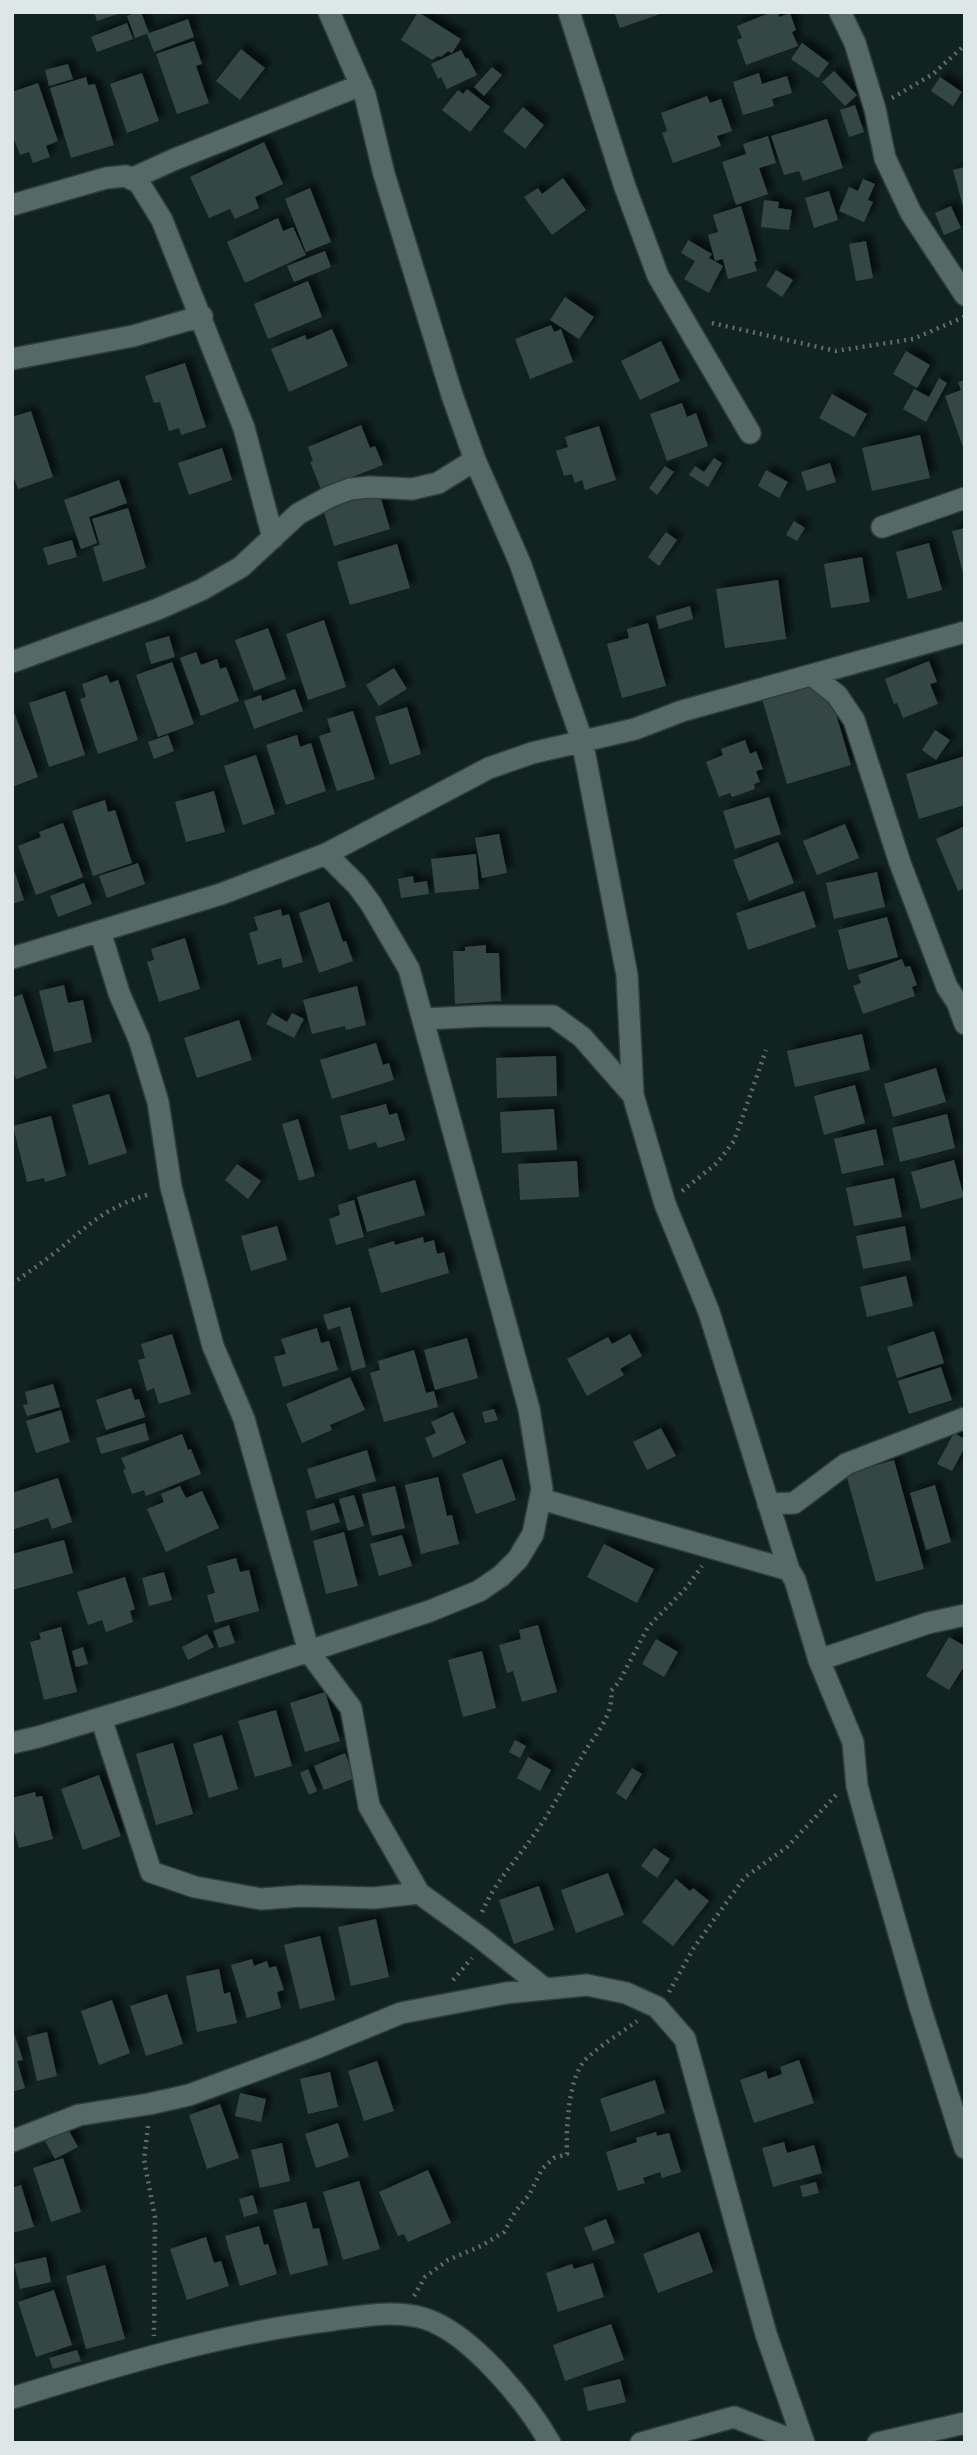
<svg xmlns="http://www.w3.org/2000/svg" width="977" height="2455" font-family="'IBM Plex Sans',sans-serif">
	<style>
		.building { fill: #344744; filter: url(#shadow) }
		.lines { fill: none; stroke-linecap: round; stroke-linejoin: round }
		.minor-casing { stroke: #313c3b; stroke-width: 24 }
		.path { stroke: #5f6e6c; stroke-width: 4.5; stroke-dasharray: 2 5; stroke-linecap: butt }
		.minor { stroke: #556967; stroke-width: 21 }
	</style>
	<defs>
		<filter id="shadow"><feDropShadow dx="6" dy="-6" stdDeviation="3.5" flood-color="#0009"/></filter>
	</defs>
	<rect width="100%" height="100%" fill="#112321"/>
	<!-- building -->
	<path class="building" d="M94,12H121V13L97,21Z
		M137,12H141L149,33L135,38L127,16Z
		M418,12L461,39L452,53L448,51L441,57L438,56L432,60L401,40Z
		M614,12H663V13L620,28Z
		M772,12H778L779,17L790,13L796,30L792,32L798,46L746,65L737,40L742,38L737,26Z
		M188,19L194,37L154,52L147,34Z
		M127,23L133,39L97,52L91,37Z
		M194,41L202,64L196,66L209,103L177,114L156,54Z
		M802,43L829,63L818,78L791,59Z
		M241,49L265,68L240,100L216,81Z
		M461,50L466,59L468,58L477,75L447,89L441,77L438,79L431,64Z
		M68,64L73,79L49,86L45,70Z
		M492,67L502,75L484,96L474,87Z
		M834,71L857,95L845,106L822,82Z
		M142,73L159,121L127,133L110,84Z
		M759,73L762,84L787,76L792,93L772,99L774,106L743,115L733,82Z
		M86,77L88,85L95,84L114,145L71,158L50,88Z
		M940,77L962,92L953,106L931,91Z
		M38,83L58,141L46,146L50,157L33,163L29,152L20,155L12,134V92Z
		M467,89L490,107L470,132L442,110L458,90L463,94Z
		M707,96L710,103L721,99L732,131L717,136L721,146L673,163L662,133L667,131L661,113Z
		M855,105L864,132L849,137L840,110Z
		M523,107L544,125L525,149L503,131Z
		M827,119L843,168L803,181L799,171L784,175L771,136Z
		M768,136L776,163L759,168L768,194L736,205L722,162L746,154L743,144Z
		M264,142L283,184L255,197L259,208L235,219L230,209L209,218L190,177Z
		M965,167V210H964L953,170Z
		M563,178L586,210L552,235L524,197L538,188L542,194Z
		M863,179L875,184L868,200L873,202L864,222L839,211L849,187L858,191Z
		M310,188L331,242L306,252L285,199Z
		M829,191L838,220L814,228L805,198Z
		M764,200L779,202L778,208L792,210L789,230L761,227Z
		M741,206L757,261L754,262L757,271L728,279L723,259L715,261L708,235L718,232L713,215Z
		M951,206L961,228L944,235L935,213Z
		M278,218L283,231L293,227L306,255L245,283L227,242Z
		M688,240L712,254L709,258L723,266L709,293L684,279L695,261L681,253Z
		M866,241L873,278L856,281L849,244Z
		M325,251L331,267L294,282L287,266Z
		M776,270L793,280L782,297L766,286Z
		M308,281L322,317L268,339L254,304Z
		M565,297L594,317L579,339L550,320Z
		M551,325L554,332L561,329L573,362L530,379L515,339Z
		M332,329L348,366L289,392L271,349L305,335L307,340Z
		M661,341L680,381L640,400L621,361Z
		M906,351L930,365L917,388L893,374Z
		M185,363L206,427L181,435L179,428L169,431L160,402L154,403L145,376Z
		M939,378L947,383L926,422L903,409L914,389L929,397Z
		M965,380V450H964L945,396L961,390L958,382Z
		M832,394L867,414L854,437L819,418Z
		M682,403L687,417L696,413L708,446L667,461L650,414Z
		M31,411L53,477L18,489L12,473V417Z
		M361,425L370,448L375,446L383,465L321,489L310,462L313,461L308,447Z
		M599,426L616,480L585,490L582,480L575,483L572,474L564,476L556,451L568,447L565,437Z
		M920,435L930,478L872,491L862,448Z
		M222,448L232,480L189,495L178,463Z
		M714,458L722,463L708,487L689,475L695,466L704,472Z
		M830,463L836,482L807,491L801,472Z
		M665,466L674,472L657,495L649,488Z
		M766,470L788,482L779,498L758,486Z
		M119,480L127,503L89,517L97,543L81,549L64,500Z
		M379,492L390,529L334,546L323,509Z
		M128,508L146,568L103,582L93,547L100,545L92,519Z
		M794,521L805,528L797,541L786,535Z
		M965,528V577H964L952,531Z
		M666,532L677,540L659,566L648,557Z
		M72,540L77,557L48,565L43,548Z
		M929,543L942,590L908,599L896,552Z
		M397,544L410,588L350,605L337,562Z
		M862,557L870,602L831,608L824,564Z
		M778,580L786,639L725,648L716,589Z
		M690,606L693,619L659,629L656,616Z
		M324,620L346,687L308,700L286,634Z
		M648,623L666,686L622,698L607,644L629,638L627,629Z
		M268,628L286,679L254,691L235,640Z
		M169,636L175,657L151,664L145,643Z
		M196,652L201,665L217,659L220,669L226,667L239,701L201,716L180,658Z
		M929,661L937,682L930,684L938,704L903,718L897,703L894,704L885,679Z
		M172,662L194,724L158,737L136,675Z
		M394,668L407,689L379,706L366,685Z
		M107,675L110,683L118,680L138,740L98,754L80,699L86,697L82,684Z
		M825,676L851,765L787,784L761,695Z
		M295,689L303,711L254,729L244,701L261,695L262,701Z
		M65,691L85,755L49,767L29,703Z
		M407,707L421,754L390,765L375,717Z
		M353,711L375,779L337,791L319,736L331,732L327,719Z
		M14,712L38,777L12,787V713Z
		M935,730L950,740L936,760L922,750Z
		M168,735L174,751L154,759L148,742Z
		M297,735L300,747L311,743L326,791L286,805L266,745Z
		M745,740L750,754L756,751L763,769L756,771L760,782L754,784L755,789L732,797L730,793L719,797L706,762L723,755L721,749Z
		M256,755L275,814L243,825L224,766Z
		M965,756V805L919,819L906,774Z
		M214,791L225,832L186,842L175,802Z
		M769,797L781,834L735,849L723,811Z
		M105,800L108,812L115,810L132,863L93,876L72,811Z
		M63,823L83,877L36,895L18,846L41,837L39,832Z
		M845,824L859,858L817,875L803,841Z
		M965,826V888L958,891L936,839Z
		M499,834L507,873L482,878L475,838Z
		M778,842L794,883L749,901L733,860Z
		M476,854L479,889L435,893L431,859Z
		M138,863L145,884L107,898L99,876Z
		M12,864L24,900L12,904Z
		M877,872L885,907L834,919L826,883Z
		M413,876L414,883L427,881L429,894L401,898L398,879Z
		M84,883L92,904L58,917L50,896Z
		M804,891L816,927L748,950L736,913Z
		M329,902L343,942L346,941L353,961L319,973L299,913Z
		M281,909L282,916L289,914L303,962L283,968L281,958L258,965L249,933L258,930L254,917Z
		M887,917L898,957L848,970L838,930Z
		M185,938L200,989L159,1002L147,962L154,960L151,949Z
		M486,945V953H499L501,1001L455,1004L453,951H465V947Z
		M902,959L905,967L910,966L917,985L912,987L915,996L863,1014L853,986L861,983L858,975Z
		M64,985L68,1003L83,1000L92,1042L54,1052L39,991Z
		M357,986L366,1025L346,1030L345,1026L312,1034L303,1000Z
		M22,994L47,1068L16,1079L12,1069V998Z
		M272,1013L287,1022L292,1013L304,1019L294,1038L266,1024Z
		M239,1020L252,1060L197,1078L184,1038Z
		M862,1034L870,1070L795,1087L787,1051Z
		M376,1043L383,1065L389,1063L394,1080L332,1099L320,1060Z
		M556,1056L557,1096L497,1098L496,1058Z
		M936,1068L946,1102L893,1117L884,1084Z
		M855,1085L865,1123L824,1135L814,1096Z
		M109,1094L127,1153L89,1165L72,1105Z
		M386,1104L389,1115L397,1113L405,1140L378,1148L376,1142L349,1150L340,1116Z
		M554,1109L557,1150L502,1153L500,1112Z
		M947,1114L955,1148L900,1162L892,1128Z
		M51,1116L66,1176L45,1182L44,1178L27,1182L13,1126Z
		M298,1119L315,1176L299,1181L282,1124Z
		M876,1129L884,1165L842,1174L834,1139Z
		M954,1160L964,1197L921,1209L911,1172Z
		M577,1161L579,1197L520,1200L518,1164Z
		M237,1164L261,1181L248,1199L225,1180Z
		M894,1178L902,1217L854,1226L846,1188Z
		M415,1180L425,1215L367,1232L357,1197Z
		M354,1200L364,1237L336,1245L329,1219L340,1215L338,1205Z
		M277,1226L287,1260L251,1271L241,1236Z
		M905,1226L911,1260L863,1269L856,1236Z
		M423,1237L424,1243L434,1240L437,1254L444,1252L449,1273L381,1293L368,1249L394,1241L395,1245Z
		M906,1276L913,1306L867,1317L860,1287Z
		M350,1307L366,1367L352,1371L340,1326L328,1330L323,1315Z
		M317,1328L321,1343L329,1341L338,1370L283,1387L274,1357L286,1354L281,1339Z
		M934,1331L944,1363L897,1378L887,1347Z
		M172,1334L191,1394L159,1404L154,1388L147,1391L138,1360L145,1358L141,1344Z
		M630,1334L642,1356L620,1369L624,1375L587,1396L567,1359L608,1337L612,1344Z
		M467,1338L478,1378L435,1390L424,1350Z
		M414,1350L426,1393L434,1391L438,1407L384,1422L370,1373L380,1370L378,1361Z
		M941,1367L952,1400L909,1414L898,1381Z
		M350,1377L365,1410L330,1425L332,1430L302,1443L286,1404Z
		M53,1384L60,1407L27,1416L23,1405L28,1404L25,1392Z
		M131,1388L135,1400L139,1399L145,1417L106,1430L96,1400Z
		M494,1409L498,1420L485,1423L482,1412Z
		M61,1410L70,1442L36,1453L26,1421Z
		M453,1412L466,1443L433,1458L425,1438L436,1433L431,1422Z
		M145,1423L149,1440L101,1454L96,1438Z
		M661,1428L676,1456L647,1470L633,1442Z
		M954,1433L965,1439V1447L952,1471L937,1464Z
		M182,1434L188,1450L191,1449L201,1474L146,1496L144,1490L132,1494L123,1470L126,1469L121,1458Z
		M367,1450L376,1481L316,1499L307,1469Z
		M502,1459L516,1500L476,1514L462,1474Z
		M894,1460L924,1569L876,1582L846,1474Z
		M438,1477L447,1516L452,1515L459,1544L421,1554L405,1485Z
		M58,1478L72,1522L52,1529L48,1518L12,1530V1493Z
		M935,1485L951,1542L926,1550L910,1493Z
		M180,1486L186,1498L202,1491L219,1528L166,1552L147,1509L164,1502L161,1494Z
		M395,1486L405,1528L372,1536L362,1494Z
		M354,1495L364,1526L348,1531L339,1499Z
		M334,1503L340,1522L311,1531L306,1511Z
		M344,1532L358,1586L326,1594L313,1541Z
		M402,1535L412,1566L379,1576L370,1544Z
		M64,1540L73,1573L12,1590V1554Z
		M604,1544L654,1569L637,1603L587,1577Z
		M236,1558L240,1572L249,1570L259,1611L215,1623L207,1595L215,1593L207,1566Z
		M164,1572L172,1600L149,1606L142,1578Z
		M125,1577L135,1609L130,1611L133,1622L106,1632L102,1620L88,1625L77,1592Z
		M229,1625L235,1643L219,1648L213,1631Z
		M538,1625L557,1692L522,1702L513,1671L507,1673L499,1645L521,1639L519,1630Z
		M61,1627L77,1692L44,1700L30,1642L41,1639L39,1633Z
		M207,1634L214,1647L188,1660L182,1647Z
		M949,1637L965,1646V1665L949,1690L926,1676Z
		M656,1639L678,1652L664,1677L642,1664Z
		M83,1647L88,1664L76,1667L72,1651Z
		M482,1651L496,1708L463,1717L448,1660Z
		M325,1692L340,1741L305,1752L290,1703Z
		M276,1710L292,1766L255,1777L238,1721Z
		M222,1735L238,1789L209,1798L193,1744Z
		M515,1740L526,1746L520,1758L509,1752Z
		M173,1743L193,1814L156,1825L136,1754Z
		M345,1753L355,1778L324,1790L314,1766Z
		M528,1757L551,1770L540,1791L517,1778Z
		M632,1768L642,1774L626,1800L616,1793Z
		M308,1769L317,1791L309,1795L300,1773Z
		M99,1775L121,1836L83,1850L61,1789Z
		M35,1792L36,1797L42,1796L53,1839L19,1848L12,1823V1798Z
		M654,1848L670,1859L657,1878L641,1866Z
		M608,1873L624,1915L576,1933L561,1890Z
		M676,1879L690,1891L693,1888L709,1901L673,1946L642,1922Z
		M539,1886L554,1930L514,1944L499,1900Z
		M376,1919L389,1977L351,1986L338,1927Z
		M320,1936L335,2000L300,2009L284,1945Z
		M252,1959L254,1966L267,1961L269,1968L276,1966L284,1990L277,1992L281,2008L247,2018L231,1965Z
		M219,1969L224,1994L230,1992L237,2023L197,2032L186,1976Z
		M167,1994L183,2044L146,2056L130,2006Z
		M112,2000L130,2053L99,2065L81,2011Z
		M12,2027L23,2060L17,2061L25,2088L12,2092Z
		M47,2032L57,2076L37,2081L27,2037Z
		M799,2060L814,2103L754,2123L740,2080L766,2071L768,2079L782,2074L780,2067Z
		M377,2061L394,2111L364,2121L348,2071Z
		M330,2072L338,2107L308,2114L300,2079Z
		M655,2080L665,2113L611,2132L600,2099Z
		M240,2093L266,2099L261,2122L235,2116Z
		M220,2104L239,2158L207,2169L189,2115Z
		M338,2123L349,2157L316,2168L305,2134Z
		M68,2129L78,2147L55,2159L45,2141Z
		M656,2132L657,2136L669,2133L681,2172L662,2178L660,2172L643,2178L645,2183L618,2191L606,2152L637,2142L636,2138Z
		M784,2142L787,2153L814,2145L822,2173L773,2187L762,2148Z
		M282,2143L290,2181L260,2188L251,2150Z
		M63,2158L81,2212L51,2222L33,2168Z
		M428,2170L451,2223L408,2242L404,2234L398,2236L379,2192Z
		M359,2181L380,2249L343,2260L323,2192Z
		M816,2182L819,2193L803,2197L800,2186Z
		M21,2185L34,2227L12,2233V2188Z
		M253,2195L258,2213L244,2217L239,2199Z
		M306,2202L313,2229L319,2228L328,2265L290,2275L273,2210Z
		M606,2219L615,2243L593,2251L584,2228Z
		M259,2226L264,2245L268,2244L277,2274L240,2286L225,2236Z
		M699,2232L713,2272L658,2293L643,2254Z
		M206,2237L214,2263L221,2261L229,2286L187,2300L170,2249Z
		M46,2257L51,2282L20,2289L14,2264Z
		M593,2263L604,2297L558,2312L546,2273L572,2264L574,2269Z
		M105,2265L125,2339L86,2349L66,2276Z
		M54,2290L72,2345L36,2357L18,2302Z
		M611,2324L624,2360L565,2381L553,2345Z
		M77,2350L81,2361L53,2369L49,2358Z
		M620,2379L626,2402L588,2411L583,2388Z"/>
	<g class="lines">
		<defs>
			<path id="minor" d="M329,12L365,95L384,174L452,395L475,460L520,563L582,740L627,975L633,1095L665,1204L709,1312L789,1570L795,1580L819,1660L853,1742L857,1786L864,1812L920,2007L965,2148
				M569,12L625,187L658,276L750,433
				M840,12L855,43L875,109L885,158L911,213L965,295
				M131,179L173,160L361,85
				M12,205L106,178L126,176L139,183L162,220L244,428L273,538
				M12,359L133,336L202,316
				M882,527L965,498
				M12,662L158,609L201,590L241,567L298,514L329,497L350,489L370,487L412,489L438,483L475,460
				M812,675L837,695L854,720L900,863L947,987L957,1002L965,1024
				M326,854L489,768L532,753L635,729L682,711L965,632
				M100,931L119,993L139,1039L158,1102L171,1187L213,1346L244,1419L309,1652L351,1708L369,1806L419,1893L481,1938L545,1989
				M12,958L221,894L326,854L357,885L371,904L409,969L529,1409L542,1489L533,1534L518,1559L501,1576L479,1591L430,1611L167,1698L38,1737L12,1743
				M424,1019L484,1016H553L582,1037L633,1095
				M541,1499L789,1570
				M768,1504L794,1503L846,1464L965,1418
				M819,1660L928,1623L965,1615
				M101,1718L151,1872L195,1887L261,1899L301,1896L374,1898L419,1893
				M12,2141L79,2115L149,2104L189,2095L316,2048L401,2013L506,1993L587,1985L626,1993L657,2007L685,2039L766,2334L804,2443
				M12,2398C117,2365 223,2333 333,2320C362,2316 394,2310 423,2318C470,2332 526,2401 550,2443
				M641,2443L734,2417L800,2443
				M878,2443L965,2423"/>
		</defs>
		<!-- minor casing -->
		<use href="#minor" class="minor-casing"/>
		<!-- path -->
		<path class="path" d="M892,98L933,74L965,45
			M712,323L836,351L913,339L964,317
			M682,1191L717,1163L734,1141L766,1050
			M12,1284C27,1273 42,1263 57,1251C91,1223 106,1207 150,1194
			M482,1912C495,1882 515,1862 533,1836C552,1810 567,1780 584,1753C596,1733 614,1715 611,1691L619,1682L648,1627L687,1587L702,1566
			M453,1980L472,1958
			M669,1992L693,1949L744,1878L787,1847L838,1793
			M148,2126L144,2160L155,2217L154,2336
			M414,2296L425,2277L448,2260L481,2246L504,2232L515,2212L529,2195L542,2169L554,2158L567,2154C566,2130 568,2075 587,2058C602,2044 621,2033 637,2021"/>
		<!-- minor -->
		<use href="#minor" class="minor"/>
	</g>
	<!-- border -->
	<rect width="977" height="2455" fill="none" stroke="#dde8e6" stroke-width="28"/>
</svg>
